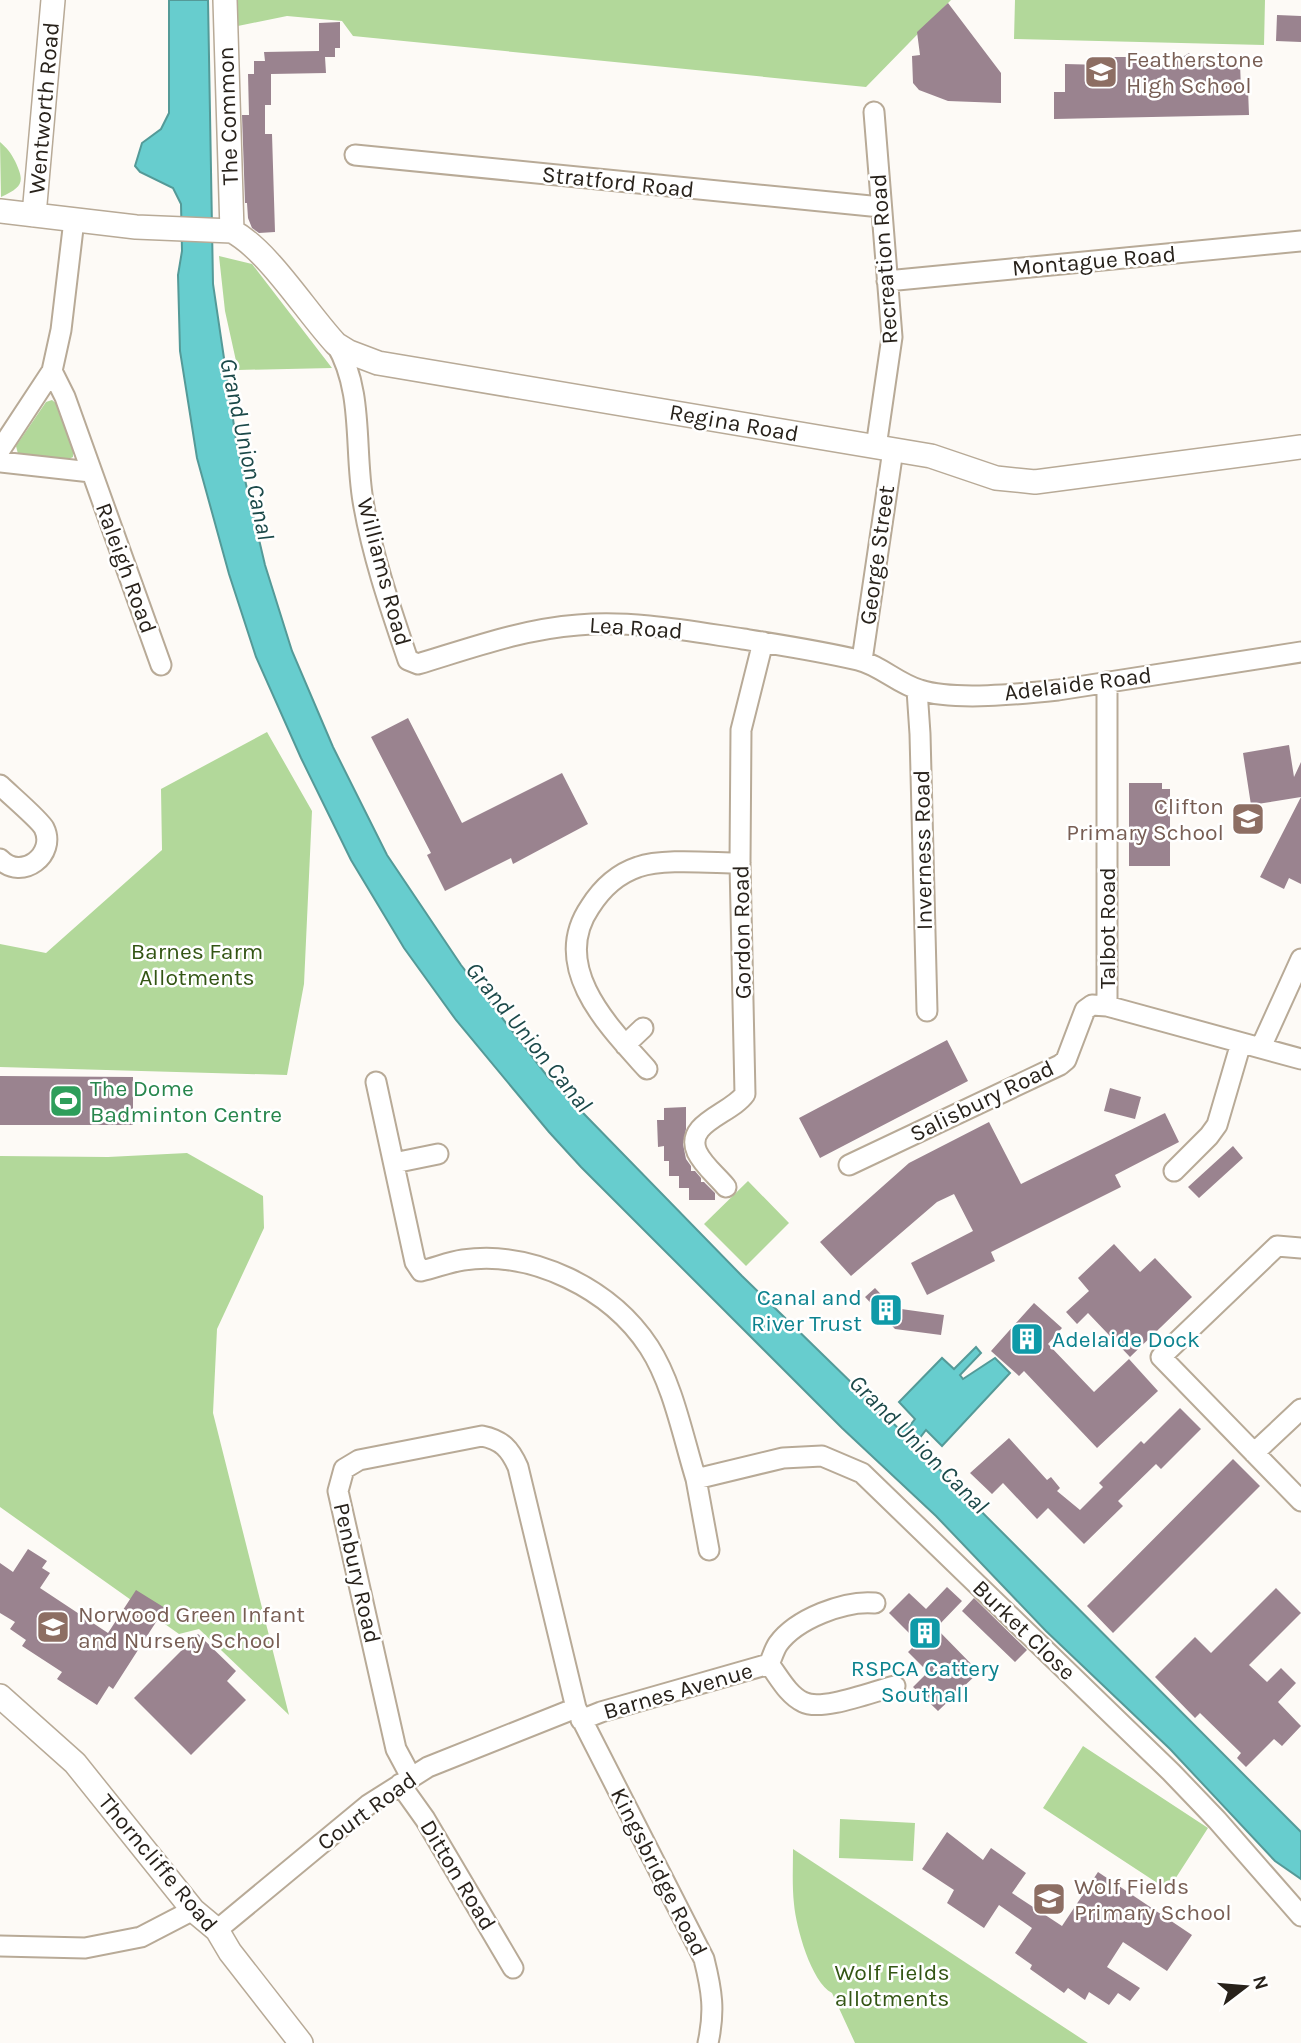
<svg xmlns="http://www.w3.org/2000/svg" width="1301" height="2043" font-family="Karla,sans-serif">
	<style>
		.green { fill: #b2d89a }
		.water { fill: #67cdce; stroke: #549a98; stroke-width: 2 }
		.building { fill: #9a838f }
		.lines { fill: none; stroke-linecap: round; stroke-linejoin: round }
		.minor-casing { stroke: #b8aa97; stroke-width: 23 }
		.tertiary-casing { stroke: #b8aa97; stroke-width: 26 }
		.minor { stroke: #fff; stroke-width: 19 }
		.tertiary { stroke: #fff; stroke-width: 23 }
		.labels { text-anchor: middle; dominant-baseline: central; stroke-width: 5; stroke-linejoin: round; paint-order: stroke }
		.education-label { font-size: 23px; fill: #785e54; stroke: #fff; text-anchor: start }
		.street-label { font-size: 23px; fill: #28221b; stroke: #fff }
		.park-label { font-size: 23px; fill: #335514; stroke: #fff }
		.leisure-label { font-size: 23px; fill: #27864d; stroke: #fff; text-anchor: start }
		.culture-label { font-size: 23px; fill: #0d838f; stroke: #fff; text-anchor: end }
		.water-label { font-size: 24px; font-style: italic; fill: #1b4949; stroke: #fff }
	</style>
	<rect width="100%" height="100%" fill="#fdfaf6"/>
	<!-- green -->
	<path class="green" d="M233,0H951L866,87L353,36L342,21L287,16L233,27Z
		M1015,0H1265L1264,45L1014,39Z
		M0,142C7,148 11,153 15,161C25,182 23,187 1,197Z
		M219,256L252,264L332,368L238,370L225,311Z
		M52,400L57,404L73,448V457L65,461L18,454L16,446L46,402Z
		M267,732L312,811L304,984L287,1075L0,1067V944L46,953L162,850L161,789Z
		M187,1153L263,1196L264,1228L217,1329L213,1413L289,1715L199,1629L179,1634L0,1507V1156L108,1157Z
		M748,1181L789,1223L746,1266L704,1224Z
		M1083,1746L1208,1828L1168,1890L1043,1808Z
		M840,1819L915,1823L913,1861L839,1858Z
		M793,1849L1088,2043H855L832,1993C811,1982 796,1927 794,1904C792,1886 793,1867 793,1849Z"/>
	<!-- water -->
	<path class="water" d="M169,0H208L213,284L237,446L265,565L292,651L333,747L387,855L461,965L548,1077L742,1276L899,1429L908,1428L915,1419L899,1402L942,1358L954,1369L976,1347L981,1353L960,1375L963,1379L995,1358L1010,1373L942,1446L926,1430L919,1439L918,1448L1301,1832V1879L1275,1861L1170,1749L1046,1631L936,1516L842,1428L581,1167L549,1132L456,1020L404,948L351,860L301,758L256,657L229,574L197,458L180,351L178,275L182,251L181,204L173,188L140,172L135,166L142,143L161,129L169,113Z"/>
	<!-- building -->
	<path class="building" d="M948,3L1001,73V103L948,101L919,90L913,83L912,56L920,55L917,32Z
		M1277,15L1301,16V42L1276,41Z
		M340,22V48H335V57H325L326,73L271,74V105H265V134H272L275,232L259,233L252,228L248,218L247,203H245L242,115H249L248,74H254V61H265L264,52L319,51V23Z
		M1220,52L1226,63H1240L1241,89H1248L1249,115L1054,119V92H1065V64L1104,65V57H1132L1133,63H1173L1189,53L1199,64Z
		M408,718L462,823L562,773L588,824L513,864L511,858L445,891L427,855L431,853L371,737Z
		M1289,745L1294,777L1301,762V884L1289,878L1284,889L1260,877L1301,797L1251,805L1243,753Z
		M1129,783H1162V789H1170V866H1129Z
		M947,1040L968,1081L820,1158L799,1118Z
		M0,1076L133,1077V1125H0Z
		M1110,1088L1141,1097L1135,1119L1104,1111Z
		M686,1107V1129L683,1144L686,1159L691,1166V1171H695L701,1178V1182H704L715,1193V1200H689V1188H679V1176H669V1161H664V1146L658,1147L657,1120H664V1108Z
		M1165,1113L1179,1142L1115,1175L1121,1187L991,1252L995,1261L927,1295L911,1263L973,1231L954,1194L937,1202L851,1276L820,1242L909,1163L989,1122L1021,1184Z
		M1233,1146L1243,1158L1199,1198L1188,1187Z
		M1114,1244L1140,1272L1155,1258L1192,1297L1130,1357L1088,1313L1077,1324L1066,1312L1089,1291L1078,1278Z
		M875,1288L894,1308L944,1315L941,1335L895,1329L865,1297Z
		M1034,1303L1062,1328L1048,1344L1094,1392L1129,1359L1158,1391L1097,1448L1024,1371L1019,1376L991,1351Z
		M1180,1408L1201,1429L1161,1469L1156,1464L1118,1501L1123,1506L1084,1544L1048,1508L1037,1519L1003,1483L992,1494L970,1473L1009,1438L1047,1480L1051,1477L1060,1488L1057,1491L1080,1510L1103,1487L1099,1483L1141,1441L1144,1444Z
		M1233,1459L1260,1486L1113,1633L1087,1606Z
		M28,1549L47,1561L42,1568L50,1573L40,1588L108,1633L136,1590L165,1608L113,1689L109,1686L97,1705L57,1679L62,1672L22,1646L26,1640L10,1629L15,1622L0,1613V1563L13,1572Z
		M947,1587L962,1601L936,1628L979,1672L938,1711L913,1687L928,1672L908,1652L918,1642L889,1613L909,1593L926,1609Z
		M1276,1588L1301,1613L1249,1665L1267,1682L1281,1668L1296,1683L1278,1702L1301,1726L1282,1746L1274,1739L1246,1767L1237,1758L1241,1753L1200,1713L1195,1718L1155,1677L1195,1637L1211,1653Z
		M974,1598L1027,1650L1015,1662L962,1611Z
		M198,1634L236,1671L227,1681L246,1700L191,1755L134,1698Z
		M947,1832L983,1860L991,1848L1026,1873L1012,1893L1062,1926L1098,1872L1192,1935L1167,1971L1123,1942L1107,1967L1140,1988L1130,2001L1118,1993L1109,2005L1089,1992L1085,2000L1068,1988L1064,1993L1030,1969L1032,1965L1015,1953L1032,1928L999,1905L984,1928L947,1903L954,1890L922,1869Z"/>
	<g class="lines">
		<defs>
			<path id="minor" d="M874,112L892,337L876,447
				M355,155L881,207
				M887,281L1301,241
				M336,344C364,391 354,448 363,501C372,555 390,607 408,660L418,664C471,648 523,629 578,625C632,620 689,631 743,639C781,645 820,651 858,660C880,665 898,684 920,690C954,701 1021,694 1058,690L1301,652
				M52,371L65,397L161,665
				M0,450L52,371L61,330L74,220
				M0,462L91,472
				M862,660L893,450
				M917,690L920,734L927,1011
				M0,785C8,793 40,820 44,828C57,854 22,882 0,859
				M1107,1006V682
				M625,1045L643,1028
				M1261,1047L1301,959
				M647,1069C609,1027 549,967 590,907C602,888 617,874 638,867C663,858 713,863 740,863
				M376,1082L415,1262L421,1271C435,1268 449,1262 463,1260C533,1250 611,1289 649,1347C673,1384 683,1437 696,1479
				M394,1163L438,1154
				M849,1165L1060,1065L1066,1060L1085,1010L1092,1005L1107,1006L1301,1059
				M1174,1171L1209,1136L1217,1125L1241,1043
				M726,1187C717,1176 703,1165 697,1152C684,1123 731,1114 745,1094L740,863L741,730L763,642
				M1301,1248L1277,1246L1161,1357L1301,1501
				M1254,1453L1301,1409
				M709,1550L696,1479L783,1458L822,1456L862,1473L1171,1772L1217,1820L1301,1916
				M769,1664C779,1677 788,1695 803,1702C822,1712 874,1691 895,1686
				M581,1720L601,1712L769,1664C772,1658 774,1650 778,1644C796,1619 845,1600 875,1603
				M411,1777L396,1749L338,1491L344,1469L359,1460L482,1436C502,1440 510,1449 518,1467L576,1708L704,1959C712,1991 715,2011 708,2043
				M400,1784L425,1819L513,1968
				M217,1930L368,1805L428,1767L576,1708
				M0,1946L85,1948L141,1937L193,1910"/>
			<path id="tertiary" d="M225,0L232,231
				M0,211L136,227L232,231C269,251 306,312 336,344L349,352L378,363L931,456L996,478L1035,482L1301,447
				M34,215L53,0
				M0,1696L75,1763L193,1910L217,1930L230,1952L301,2043"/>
		</defs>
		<!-- minor casing -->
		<use href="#minor" class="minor-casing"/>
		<!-- tertiary casing -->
		<use href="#tertiary" class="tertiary-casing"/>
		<!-- minor -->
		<use href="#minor" class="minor"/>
		<!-- tertiary -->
		<use href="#tertiary" class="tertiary"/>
	</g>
	<!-- icons -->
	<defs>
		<symbol id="school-square" viewBox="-11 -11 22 22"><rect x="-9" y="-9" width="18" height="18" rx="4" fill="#8d6e63" stroke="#fff"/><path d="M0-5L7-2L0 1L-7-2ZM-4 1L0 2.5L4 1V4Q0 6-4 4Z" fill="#fff"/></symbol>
		<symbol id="stadium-square" viewBox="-11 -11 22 22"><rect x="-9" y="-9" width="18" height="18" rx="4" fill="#2e9e5b" stroke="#fff"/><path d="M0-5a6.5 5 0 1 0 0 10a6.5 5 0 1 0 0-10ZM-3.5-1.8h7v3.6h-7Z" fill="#fff"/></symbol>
		<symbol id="building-square" viewBox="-11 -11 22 22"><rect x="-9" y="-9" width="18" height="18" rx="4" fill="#0f9aa8" stroke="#fff"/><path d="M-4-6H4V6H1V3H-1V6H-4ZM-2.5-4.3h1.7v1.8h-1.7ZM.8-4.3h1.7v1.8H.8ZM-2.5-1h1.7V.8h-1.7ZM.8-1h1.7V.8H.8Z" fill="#fff"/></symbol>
	</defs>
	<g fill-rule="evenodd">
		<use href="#school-square" x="1082" y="53" width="38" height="38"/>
		<use href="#school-square" x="1229" y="800" width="38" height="38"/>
		<use href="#stadium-square" x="47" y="1082" width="38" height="38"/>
		<use href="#building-square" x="867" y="1291" width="38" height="38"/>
		<use href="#building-square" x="1008" y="1320" width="38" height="38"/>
		<use href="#school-square" x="34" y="1608" width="38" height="38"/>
		<use href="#building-square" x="906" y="1614" width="38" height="38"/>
		<use href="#school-square" x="1030" y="1880" width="38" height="38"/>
	</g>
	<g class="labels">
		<!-- education labels -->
		<g class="education-label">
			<text x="1126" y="59">Featherstone<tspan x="1126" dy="26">High School</tspan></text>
			<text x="1224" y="806" text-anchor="end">Clifton<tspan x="1224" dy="26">Primary School</tspan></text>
			<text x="78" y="1614">Norwood Green Infant<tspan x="78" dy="26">and Nursery School</tspan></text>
			<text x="1074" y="1886">Wolf Fields<tspan x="1074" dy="26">Primary School</tspan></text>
		</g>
		<!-- street labels -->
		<g class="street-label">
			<text transform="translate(44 108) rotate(-85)">Wentworth Road</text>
			<text transform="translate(228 116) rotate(-92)">The Common</text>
			<text transform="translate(618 182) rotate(6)">Stratford Road</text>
			<text transform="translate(884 259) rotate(-94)">Recreation Road</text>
			<text transform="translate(1094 261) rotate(-5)">Montague Road</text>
			<text transform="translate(734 423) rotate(10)">Regina Road</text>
			<text transform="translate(877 555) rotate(-82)">George Street</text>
			<text transform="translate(126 568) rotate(70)">Raleigh Road</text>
			<text transform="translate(384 572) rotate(75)">Williams Road</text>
			<text transform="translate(636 628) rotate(4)">Lea Road</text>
			<text transform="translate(1078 684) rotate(-7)">Adelaide Road</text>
			<text transform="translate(923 850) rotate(-91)">Inverness Road</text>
			<text transform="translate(1107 928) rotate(-90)">Talbot Road</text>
			<text transform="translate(742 932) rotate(-91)">Gordon Road</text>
			<text transform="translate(982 1101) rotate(-26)">Salisbury Road</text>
			<text transform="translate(357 1573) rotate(77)">Penbury Road</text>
			<text transform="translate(1024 1630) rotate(44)">Burket Close</text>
			<text transform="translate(678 1691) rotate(-16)">Barnes Avenue</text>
			<text transform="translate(367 1811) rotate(-36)">Court Road</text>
			<text transform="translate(158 1863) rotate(50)">Thorncliffe Road</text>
			<text transform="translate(659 1872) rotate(63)">Kingsbridge Road</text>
			<text transform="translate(458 1875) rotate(59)">Ditton Road</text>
		</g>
		<!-- park labels -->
		<g class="park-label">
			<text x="197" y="951">Barnes Farm<tspan x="197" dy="26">Allotments</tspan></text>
			<text x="892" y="1972">Wolf Fields<tspan x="892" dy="26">allotments</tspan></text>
		</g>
		<!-- leisure labels -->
		<g class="leisure-label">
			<text x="90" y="1088">The Dome<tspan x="90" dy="26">Badminton Centre</tspan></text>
		</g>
		<!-- culture labels -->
		<g class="culture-label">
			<text x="862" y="1297">Canal and<tspan x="862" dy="26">River Trust</tspan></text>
			<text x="1052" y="1339" text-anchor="start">Adelaide Dock</text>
			<text x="925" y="1668" text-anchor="middle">RSPCA Cattery<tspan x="925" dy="26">Southall</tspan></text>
		</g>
		<!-- water labels -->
		<g class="water-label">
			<text transform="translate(247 449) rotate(78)">Grand Union Canal</text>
			<text transform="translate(529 1037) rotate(51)">Grand Union Canal</text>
			<text transform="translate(919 1444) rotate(45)">Grand Union Canal</text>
		</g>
	</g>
	<!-- north arrow -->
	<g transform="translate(1245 1987) rotate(74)" stroke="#ffffff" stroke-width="5" paint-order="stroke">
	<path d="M0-5L12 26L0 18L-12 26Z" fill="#28221b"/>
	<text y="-10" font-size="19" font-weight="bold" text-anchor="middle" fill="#28221b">N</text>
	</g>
</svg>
